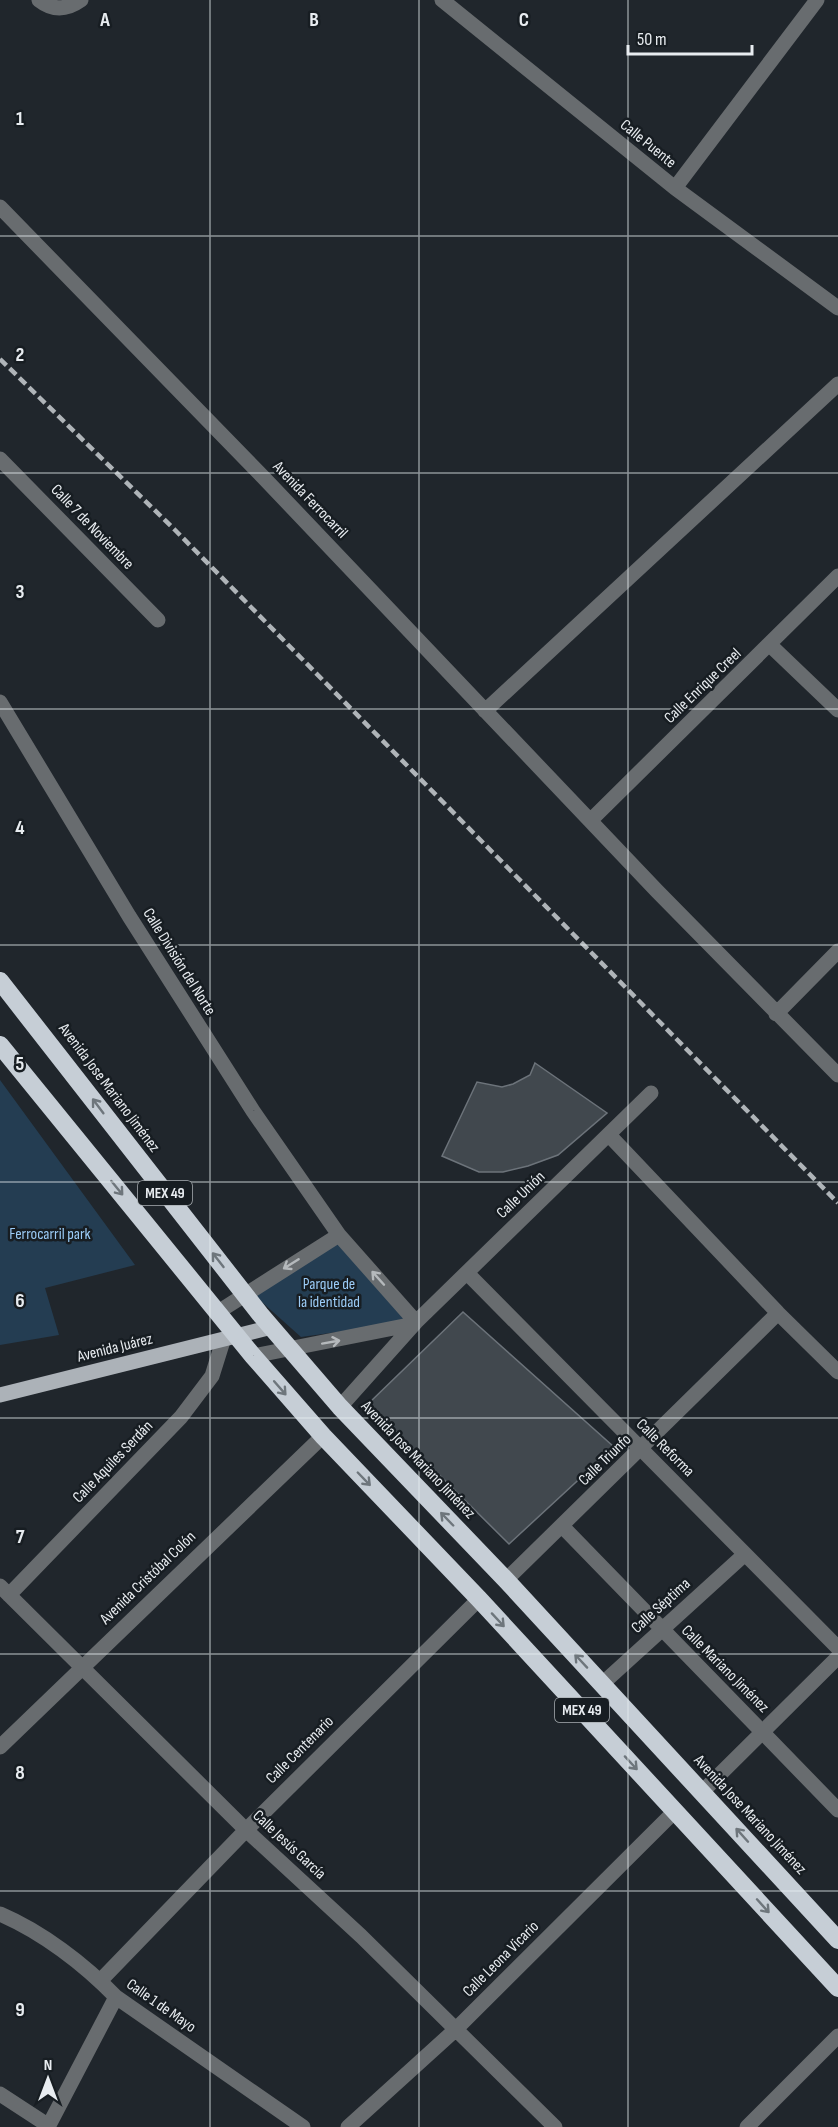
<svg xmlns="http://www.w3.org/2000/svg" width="838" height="2127" font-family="'Sofia Sans Condensed',sans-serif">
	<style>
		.green { fill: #243d52 }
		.building { fill: #41484e; stroke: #6c737a; stroke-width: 1.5 }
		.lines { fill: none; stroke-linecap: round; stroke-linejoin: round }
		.minor { stroke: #686c6f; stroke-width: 15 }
		.major { stroke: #acb2b8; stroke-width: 15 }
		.highway { stroke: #c6ced6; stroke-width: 18 }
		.rail { stroke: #afb4b8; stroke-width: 4.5; stroke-dasharray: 9 4.5; stroke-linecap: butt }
		.oneway { stroke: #6e767c }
		.oneway2 { stroke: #b5b9bc }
		.grid { fill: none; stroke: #e8ecf0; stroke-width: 1.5; stroke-opacity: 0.55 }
		.labels { text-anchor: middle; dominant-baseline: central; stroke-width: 5; stroke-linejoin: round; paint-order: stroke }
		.shield { fill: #171d22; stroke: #a9aeb2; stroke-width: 1.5 }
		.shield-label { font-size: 15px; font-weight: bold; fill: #e8ecf0 }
		.street-label { font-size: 16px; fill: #e8ecf0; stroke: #171d22 }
		.park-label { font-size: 16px; fill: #9bcbf6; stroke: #171d22 }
		.grid-label { font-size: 20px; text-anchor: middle; font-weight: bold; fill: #e8ecf0; stroke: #171d22; stroke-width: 5; stroke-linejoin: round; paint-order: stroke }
	</style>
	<rect width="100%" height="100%" fill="#20262c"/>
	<!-- green -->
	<path class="green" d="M0,1080L135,1265L45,1288L59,1335L0,1345Z
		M338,1241L410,1322L301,1337L253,1294Z"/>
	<!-- building -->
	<path class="building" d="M535,1063L607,1113L558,1155L528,1166L503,1172H479L442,1156L477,1082L502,1087L513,1084L530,1075Z
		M463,1312L614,1447L509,1544L368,1404Z"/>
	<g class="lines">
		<!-- minor -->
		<path class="minor" d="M39,0C53,11 67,10 81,0
			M442,0L675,188L838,308
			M675,188L817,0
			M0,207L264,478L657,891L838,1075
			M0,459L158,620
			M770,645L838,710
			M0,702L129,916L253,1111L339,1235L416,1322
			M485,711L838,384
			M591,820L838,576
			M776,1014L838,951
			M609,1135L778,1313L838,1372
			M467,1273L838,1648
			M218,1312L339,1235
			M253,1356L414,1324
			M340,1407L416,1322L651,1093
			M562,1526L838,1810
			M506,1580L778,1313
			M0,1586L246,1830L361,1936L555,2127
			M9,1595L181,1417L212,1376L223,1341
			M602,1684L745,1554
			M0,1747L323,1436
			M702,1792L838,1657
			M0,1914C42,1932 84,1964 116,1997L303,2127
			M100,1981L246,1830L479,1599
			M0,2094L49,2126
			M48,2127L116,1997
			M348,2127L454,2031L675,1811
			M747,2127L838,2036"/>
		<!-- major -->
		<path class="major" d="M0,1395L272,1327"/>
		<!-- highway -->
		<path class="highway" d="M0,981L260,1314L340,1407L506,1580L838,1940
			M0,1045L253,1356L323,1436L479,1599L838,1988"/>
		<!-- rail -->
		<path class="rail" d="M0,359L175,530L838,1203"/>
	</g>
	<!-- one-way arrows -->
	<defs><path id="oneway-shaft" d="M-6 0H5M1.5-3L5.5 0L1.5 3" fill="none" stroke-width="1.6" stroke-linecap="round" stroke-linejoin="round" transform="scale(1.5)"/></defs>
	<g class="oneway">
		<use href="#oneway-shaft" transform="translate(98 1106) rotate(-127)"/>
		<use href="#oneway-shaft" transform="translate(117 1188) rotate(51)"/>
		<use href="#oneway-shaft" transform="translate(218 1260) rotate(-128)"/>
		<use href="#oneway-shaft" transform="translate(280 1388) rotate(49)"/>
		<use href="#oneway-shaft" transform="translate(364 1479) rotate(46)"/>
		<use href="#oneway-shaft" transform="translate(447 1519) rotate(-134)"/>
		<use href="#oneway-shaft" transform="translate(498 1620) rotate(47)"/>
		<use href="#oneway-shaft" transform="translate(581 1661) rotate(-133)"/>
		<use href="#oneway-shaft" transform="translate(631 1763) rotate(47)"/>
		<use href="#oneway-shaft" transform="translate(742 1835) rotate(-132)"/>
		<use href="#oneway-shaft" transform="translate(763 1906) rotate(48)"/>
	</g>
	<g class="oneway2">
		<use href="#oneway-shaft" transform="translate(291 1264) rotate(148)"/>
		<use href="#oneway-shaft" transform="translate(378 1278) rotate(-132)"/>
		<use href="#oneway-shaft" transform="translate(331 1342) rotate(-10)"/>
	</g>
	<!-- grid -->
	<path class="grid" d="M210,0V2127M419,0V2127M628,0V2127M0,236H838M0,473H838M0,709H838M0,945H838M0,1182H838M0,1418H838M0,1654H838M0,1891H838"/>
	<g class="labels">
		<!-- shield labels -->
		<g class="shield">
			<rect x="138" y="1181" width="54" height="24" rx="4.5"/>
			<rect x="555" y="1698" width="54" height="24" rx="4.5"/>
		</g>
		<g class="shield-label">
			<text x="165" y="1193">MEX 49</text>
			<text x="582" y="1710">MEX 49</text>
		</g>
		<!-- street labels -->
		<g class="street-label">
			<text transform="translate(648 144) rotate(39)">Calle Puente</text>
			<text transform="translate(310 500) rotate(46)">Avenida Ferrocarril</text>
			<text transform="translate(92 527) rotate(46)">Calle 7 de Noviembre</text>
			<text transform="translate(703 686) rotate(-44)">Calle Enrique Creel</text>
			<text transform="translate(179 962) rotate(58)">Calle División del Norte</text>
			<text transform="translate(109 1088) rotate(53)">Avenida Jose Mariano Jiménez</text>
			<text transform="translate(521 1195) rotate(-44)">Calle Unión</text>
			<text transform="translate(115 1348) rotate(-14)">Avenida Juárez</text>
			<text transform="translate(665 1448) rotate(45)">Calle Reforma</text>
			<text transform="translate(418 1460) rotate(46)">Avenida Jose Mariano Jiménez</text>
			<text transform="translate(605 1460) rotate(-44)">Calle Triunfo</text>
			<text transform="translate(113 1462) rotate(-46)">Calle Aquiles Serdán</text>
			<text transform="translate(148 1578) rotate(-44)">Avenida Cristóbal Colón</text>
			<text transform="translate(661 1606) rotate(-42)">Calle Séptima</text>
			<text transform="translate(725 1669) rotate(45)">Calle Mariano Jiménez</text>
			<text transform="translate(300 1750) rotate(-45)">Calle Centenario</text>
			<text transform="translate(750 1815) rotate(47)">Avenida Jose Mariano Jiménez</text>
			<text transform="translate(289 1845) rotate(43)">Calle Jesús García</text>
			<text transform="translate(501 1959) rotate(-45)">Calle Leona Vicario</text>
			<text transform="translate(161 2006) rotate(35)">Calle 1 de Mayo</text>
		</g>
		<!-- park labels -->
		<g class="park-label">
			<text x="50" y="1234">Ferrocarril park</text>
			<text x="329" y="1284">Parque de<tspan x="329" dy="18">la identidad</tspan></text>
		</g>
	</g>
	<g class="grid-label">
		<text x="105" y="26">A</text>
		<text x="314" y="26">B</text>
		<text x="524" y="26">C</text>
		<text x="20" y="125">1</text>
		<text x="20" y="361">2</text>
		<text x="20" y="598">3</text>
		<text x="20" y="834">4</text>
		<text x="20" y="1070">5</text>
		<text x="20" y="1307">6</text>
		<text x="20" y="1543">7</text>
		<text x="20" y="1779">8</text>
		<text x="20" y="2016">9</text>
	</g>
	<!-- north arrow -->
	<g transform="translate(48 2079)" stroke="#171d22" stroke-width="4.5" paint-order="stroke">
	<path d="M0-4.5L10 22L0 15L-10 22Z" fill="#e8ecf0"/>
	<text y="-9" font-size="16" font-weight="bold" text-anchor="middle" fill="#e8ecf0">N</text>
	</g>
	<!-- scale -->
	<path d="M628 45v9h124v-9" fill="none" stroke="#e8ecf0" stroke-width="3"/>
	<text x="637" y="45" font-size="18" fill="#e8ecf0" stroke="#171d22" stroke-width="4.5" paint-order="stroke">50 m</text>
</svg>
